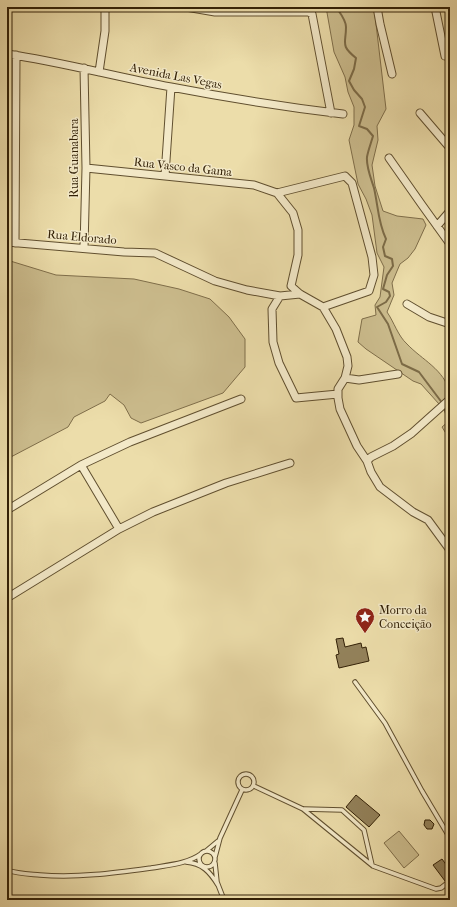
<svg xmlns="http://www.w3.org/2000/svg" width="457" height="907" font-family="'IM FELL French Canon',serif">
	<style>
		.green { fill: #ccbd8e; stroke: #7f6e4a }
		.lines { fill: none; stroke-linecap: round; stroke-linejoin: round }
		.stream { stroke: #7c6b47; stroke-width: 2 }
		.building { fill: #93825b; stroke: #322006 }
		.service-casing { stroke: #604f2f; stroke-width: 5.5 }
		.minor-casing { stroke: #604f2f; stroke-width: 9 }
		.service { stroke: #f3e9c8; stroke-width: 3.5 }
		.minor { stroke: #f3e9c8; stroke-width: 7 }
		.labels { text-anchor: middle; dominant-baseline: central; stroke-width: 3; stroke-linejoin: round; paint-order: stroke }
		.street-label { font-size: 12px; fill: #322006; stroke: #f3e9c8 }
		.poi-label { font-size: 12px; fill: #322006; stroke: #f3e9c8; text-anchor: start }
	</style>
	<rect width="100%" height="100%" fill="#ecddaa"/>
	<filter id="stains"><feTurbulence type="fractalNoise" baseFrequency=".005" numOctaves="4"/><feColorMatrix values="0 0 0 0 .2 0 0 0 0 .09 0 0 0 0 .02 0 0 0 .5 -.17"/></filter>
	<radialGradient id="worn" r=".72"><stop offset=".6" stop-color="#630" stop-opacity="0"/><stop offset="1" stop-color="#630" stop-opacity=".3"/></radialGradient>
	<!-- green -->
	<path class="green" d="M326,7H374L386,109L377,126L378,140L372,165L375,186L383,211L397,216L423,219L426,225L415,249L408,258L400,264L397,271L392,283L394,295L387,312C394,322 398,336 407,344C422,360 444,369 450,393L439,404L421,384L413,381L366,349L358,342L362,319L376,315L375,305L380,297L384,267L377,253L372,215L366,199L358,184L349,140L354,125V107L348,92L345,77L334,52Z
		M7,260L56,275L134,279L179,289L210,299L229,317L245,339V367L223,393L141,423L131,418L124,405L110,394L105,401L74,417L68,427L7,459Z
		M450,420V440L442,427Z
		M399,831L419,855L404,868L384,843Z"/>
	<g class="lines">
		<!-- stream -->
		<path class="stream" d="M336,7C340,13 346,20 346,27C346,44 340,45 356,58L354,69L349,81L354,90L362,99L365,107L359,126L367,129L373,136C371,143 368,151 367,157C366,167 371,178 374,188C378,205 378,223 386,239L383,247L385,256L392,259L393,266L387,275L383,289L389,292L390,296L386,302L377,307L388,324L402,364L419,372L443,404
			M444,408L450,425"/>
	</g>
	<!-- building -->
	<path class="building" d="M343,638L345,647L361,643L362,648L366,647L369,661L339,668L336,655L339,654L336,639Z
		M356,795L380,815L369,827L346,807Z
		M425,820H430L434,824L432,829H427L424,825Z
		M442,859L450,870V878L445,881L433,865Z"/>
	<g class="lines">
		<defs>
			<path id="service" d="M355,682L385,723L422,791L450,838
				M238 782a8 8 0 1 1 16 0a8 8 0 1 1-16 0Z
				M254,786L303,809L373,866L436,889L441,888L450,881
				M304,809L342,810L364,830L372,865
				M199 859a8 8 0 1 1 16 0a8 8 0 1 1-16 0Z
				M206,851L218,841
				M215,857L220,838L242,790
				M186,862C202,863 210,872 218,885
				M215,863L217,882L224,900
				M7,870C18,874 29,874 40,875C78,878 114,873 151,868C168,865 187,864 201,854"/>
			<path id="minor" d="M186,7L215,12H309L312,14L331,113
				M377,7L380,24L392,74
				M435,7L445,56
				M7,54C62,62 116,77 171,87C228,98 285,107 343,114
				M84,68L86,168L84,248
				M99,72L105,31V7
				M420,113L450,148
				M389,158L422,205L450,244
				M86,168L254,185L277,193L293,213L298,230V255L291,286L300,294L323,307L336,329L347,357L348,366L345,378L338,389V398L340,409L357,446L367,461L371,472L380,487L413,512L428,520L450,550
				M165,175L171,87
				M277,193L345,176L352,183L372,257L374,275L369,291L323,307
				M437,226L450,211
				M7,242L124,252L155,253L215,281L247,290L280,296
				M15,243L16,55
				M300,294L280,296L272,309L273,342L279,363L296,398L338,394
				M407,304L429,317L450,324
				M345,378L359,380L398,374
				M367,461L371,457L393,446L412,433L450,399
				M81,465L119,529
				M7,510L81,465L130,442L241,399
				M7,598L119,529L153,512L226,483L290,463"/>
		</defs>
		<!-- service casing -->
		<use href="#service" class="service-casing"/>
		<!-- minor casing -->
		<use href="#minor" class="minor-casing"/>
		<!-- service -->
		<use href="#service" class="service"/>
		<!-- minor -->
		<use href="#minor" class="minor"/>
	</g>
	<!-- icons -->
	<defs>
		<symbol id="sight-pin" viewBox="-11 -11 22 30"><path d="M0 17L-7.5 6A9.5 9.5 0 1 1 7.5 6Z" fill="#8f2418" stroke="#f3e9c8"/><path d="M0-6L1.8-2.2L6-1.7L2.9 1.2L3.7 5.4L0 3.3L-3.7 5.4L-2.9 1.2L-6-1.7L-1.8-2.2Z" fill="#fff"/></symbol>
	</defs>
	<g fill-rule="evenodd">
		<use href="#sight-pin" x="354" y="606" width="22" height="30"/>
	</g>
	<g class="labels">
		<!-- street labels -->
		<g class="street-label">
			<text transform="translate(176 76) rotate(11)">Avenida Las Vegas</text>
			<text transform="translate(74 158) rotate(-90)">Rua Guanabara</text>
			<text transform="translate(183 167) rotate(6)">Rua Vasco da Gama</text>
			<text transform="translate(82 237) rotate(5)">Rua Eldorado</text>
		</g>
		<!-- poi labels -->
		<g class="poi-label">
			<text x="379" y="610">Morro da<tspan x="379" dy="14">Conceição</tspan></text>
		</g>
	</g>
	<!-- margin -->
	<rect width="457" height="907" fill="none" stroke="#ecddaa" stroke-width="24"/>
	<rect x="8" y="8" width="441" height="891" fill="none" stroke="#322006" stroke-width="2"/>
	<rect x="12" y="12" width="433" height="883" fill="none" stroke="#322006"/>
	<rect width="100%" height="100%" filter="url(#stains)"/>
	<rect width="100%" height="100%" fill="url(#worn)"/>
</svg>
